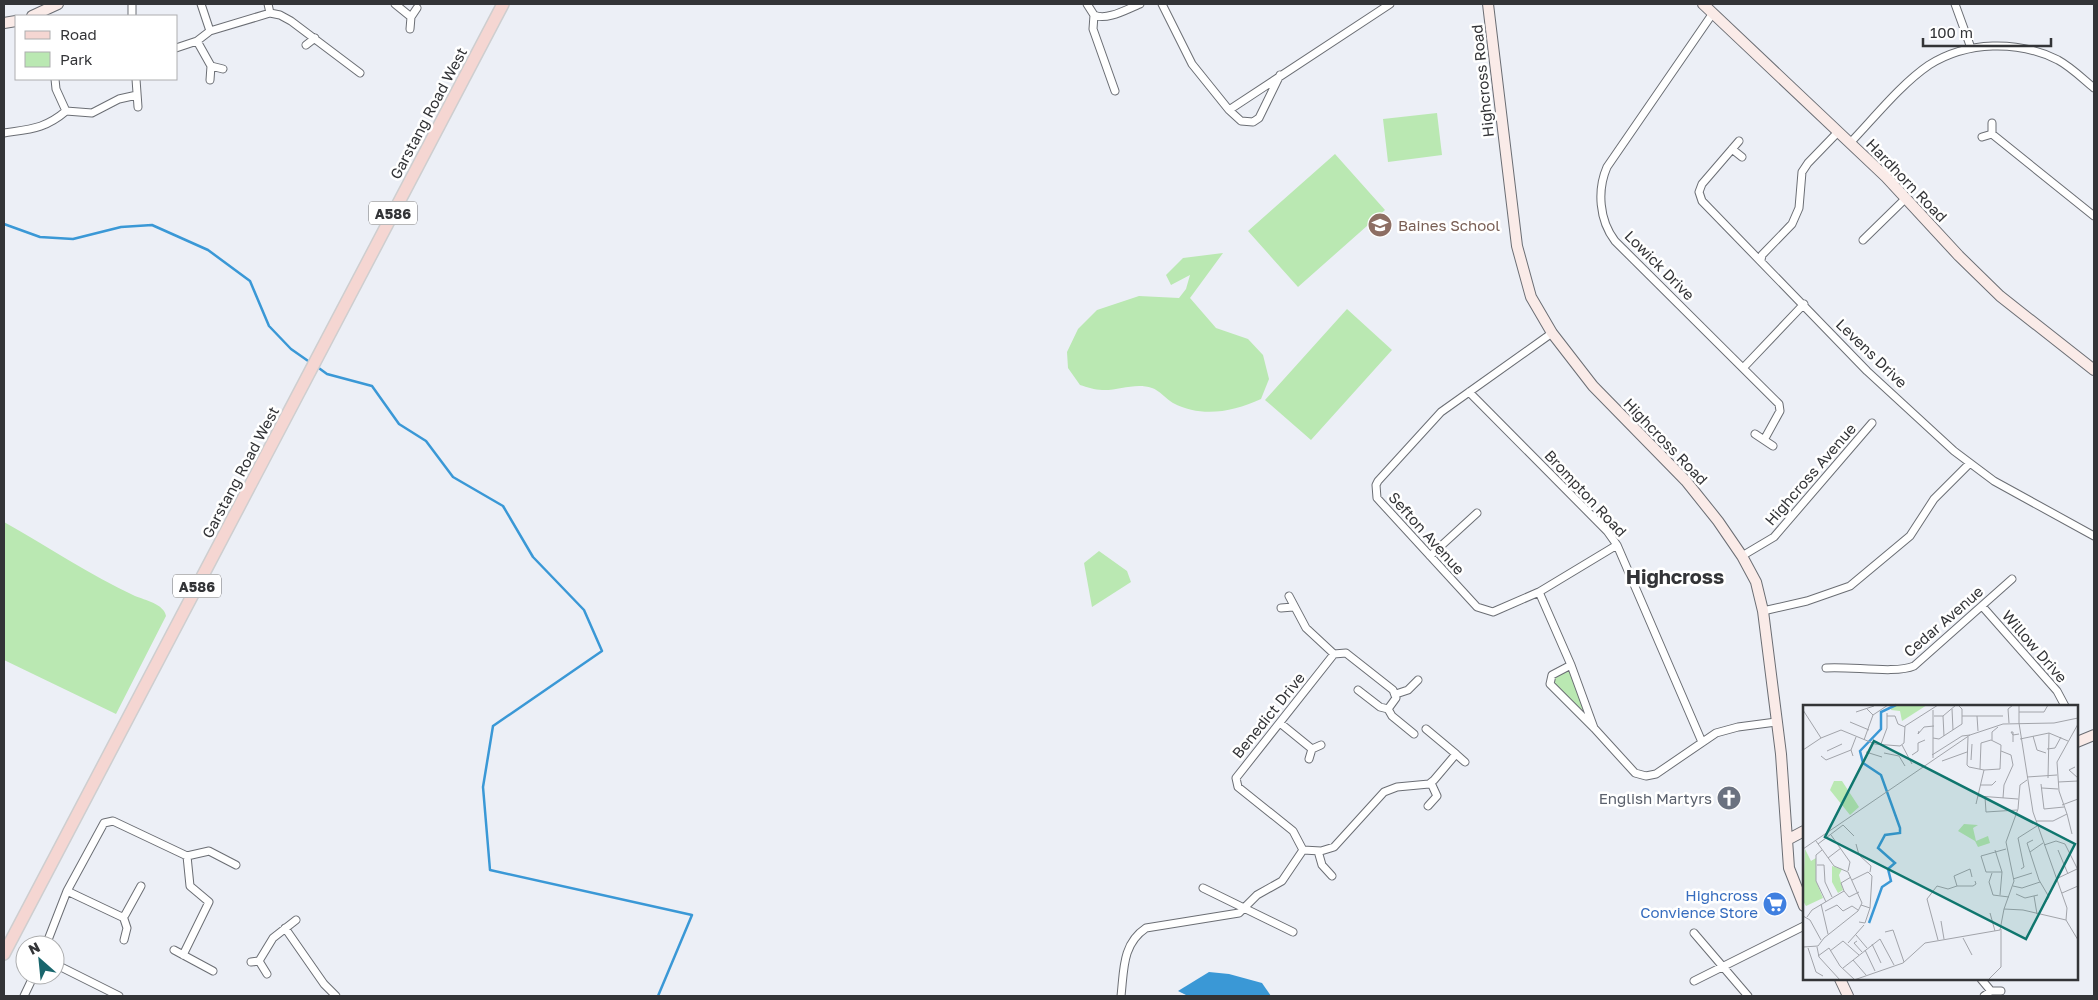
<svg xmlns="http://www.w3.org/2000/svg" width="2098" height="1000" font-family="'Golos Text',sans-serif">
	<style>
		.green { fill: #bae8b2 }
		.water { fill: #3a98d6 }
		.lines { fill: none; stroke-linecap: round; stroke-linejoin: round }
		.stream { stroke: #3a98d6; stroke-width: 2.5 }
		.street-casing { stroke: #6b6e74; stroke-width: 9 }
		.secondary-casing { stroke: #6b6e74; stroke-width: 12 }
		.primary-casing { stroke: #cececf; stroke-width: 14 }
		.street { stroke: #fff; stroke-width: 7 }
		.secondary { stroke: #faebe8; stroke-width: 10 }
		.primary { stroke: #f5d6d2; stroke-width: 11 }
		.labels { text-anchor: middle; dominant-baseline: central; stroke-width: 5; stroke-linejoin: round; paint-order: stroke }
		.shield { fill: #fff; stroke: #707173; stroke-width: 1 }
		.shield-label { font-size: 14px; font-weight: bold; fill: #333437 }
		.street-label { font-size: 15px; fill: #333437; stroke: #fff }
		.education-label { font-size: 15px; fill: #785e54; stroke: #fff; text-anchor: start }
		.worship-label { font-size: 15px; fill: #5b616d; stroke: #fff; text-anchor: end }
		.shop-label { font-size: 15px; fill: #366cbe; stroke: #fff; text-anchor: end }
		.district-label { font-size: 20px; font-weight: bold; fill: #333437; stroke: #fff }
		.inset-river { fill: none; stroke: #3a98d6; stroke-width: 2.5 }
		.inset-road { fill: none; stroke: #a2a4aa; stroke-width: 1 }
		.view { fill: #0f766e; fill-opacity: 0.15; stroke: #0f766e; stroke-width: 2.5 }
		.inset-edge { fill: none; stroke: #333437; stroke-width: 2.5 }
	</style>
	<rect width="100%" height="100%" fill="#eceff6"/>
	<!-- green -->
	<path class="green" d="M1437,113L1442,155L1388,162L1383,119Z
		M1335,154L1385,210L1298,287L1248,231Z
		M1223,253L1190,298L1216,328L1248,339L1263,355L1269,379L1261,399C1232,412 1202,418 1173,403C1166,399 1159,390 1152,388C1135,382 1118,391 1102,390C1095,390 1087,387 1080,385L1068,368L1067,352L1078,329L1097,310L1139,296L1179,298L1186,289L1190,275L1171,285L1166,275L1183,258Z
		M1347,309L1392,350L1311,440L1265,400Z
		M4,522C47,546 90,575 135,596C145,600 164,604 166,616L116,714L4,660Z
		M1099,551L1127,571L1131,582L1092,607L1084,563Z
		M1571,665L1594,728L1550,680Z"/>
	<!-- water -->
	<path class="water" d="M1209,972L1229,974L1262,983L1271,996H1188L1178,991Z"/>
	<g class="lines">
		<!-- stream -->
		<path class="stream" d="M4,224L40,237L73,239L121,227L152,225L208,250L250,281L269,326L291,349L311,363
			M316,366L327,374L372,386L399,424L426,441L453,477L503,506L533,557L584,610L602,651L493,726L483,787L490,870L692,915L658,996"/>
		<defs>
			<path id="street" d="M201,4L210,31
				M268,4L270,13
				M395,4L411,17L410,29
				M1087,4L1094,15
				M1162,4L1192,64L1229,110L1390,4
				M1955,4L1971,48
				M1713,13L1607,167C1597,190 1599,220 1615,241L1779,404L1780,411L1764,440
				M1094,15L1093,29L1115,91
				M1094,15C1107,21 1127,9 1140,4
				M132,16V4
				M411,17L417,8
				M197,41L211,66L210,80
				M306,45L315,38
				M176,48L197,41L210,31L270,13L280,15L291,21L360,73
				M211,66L223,69
				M55,79L56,89L66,111
				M136,79L138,107
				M1229,110L1241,121L1253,122L1259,118L1280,75
				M1992,123V134L2094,216
				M4,133C30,129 45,129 66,111L92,113L119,99L137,95
				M1982,137L1992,134
				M1739,141L1702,184L1699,192L1702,201L1867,371L1954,451L1994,481L2094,536
				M1850,143C1874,118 1901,84 1929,65C1967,41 2018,40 2058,60C2071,67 2083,79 2094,88
				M1732,149L1742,157
				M1863,240L1906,198
				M1761,260L1762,255L1792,224L1799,208L1802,172L1808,163L1838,132
				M1552,333L1441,412L1378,481L1376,485L1377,498L1477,607L1493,612L1539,592L1617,545
				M1744,367L1804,304
				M1469,392L1607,531L1617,545L1702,742
				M1755,434L1773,446
				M1430,556L1477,513
				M1742,556L1774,537L1872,423
				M1539,592L1571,665L1552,675L1550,684L1594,728L1635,773L1646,776L1656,774L1716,733L1738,727L1776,722
				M1289,596L1306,628L1334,654
				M1982,606L2057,691L2065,706
				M1281,608L1293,607
				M1763,611L1807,601L1850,586L1910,536L1934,499L1969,464
				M1571,665L1594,728
				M1826,668C1850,666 1896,674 1914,666L2012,579
				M1358,690L1380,707L1388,709L1392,716L1414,734
				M1396,694L1408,690L1418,680
				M1280,723L1312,749L1321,745
				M1456,754L1465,762
				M1309,759L1312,749
				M1428,806L1437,796L1431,783
				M1303,850L1321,851L1334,847L1384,792L1397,787L1429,784L1434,780L1456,754L1426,729
				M1318,851L1322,865L1332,876
				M187,856L209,851L236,865
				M1203,888L1293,932
				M67,891L122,917L125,915L141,886
				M123,916L127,928L124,940
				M285,928L324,984L336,996
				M1694,933L1748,996
				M46,945L67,891L104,823L113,821L187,856
				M174,950L213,971
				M183,955L209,902L190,886L187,856
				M259,961L267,974
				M251,962L259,961L273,938L296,920
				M55,964L119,996
				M1981,979L1991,991
				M1694,981L1804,926
				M24,996L34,975
				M1121,996C1124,970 1122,944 1146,928L1239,913L1257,895L1282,881L1303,850L1293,831L1238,787L1236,778L1334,654L1346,653L1393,690L1396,698L1388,709
				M1984,996L1991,991H2001"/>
			<path id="secondary" d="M1488,4L1517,246L1531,297L1552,333L1593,386L1686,481L1718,521L1742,556L1756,582L1763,611L1781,754L1789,868L1804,906
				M1703,4L1886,177L1959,256L2000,296L2094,370
				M32,16L58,4
				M4,23L16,21
				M2077,742L2094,735
				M1787,840L1804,831
				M1840,979L1848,996"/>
			<path id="primary" d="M4,954L503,4"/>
		</defs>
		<!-- street casing -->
		<use href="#street" class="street-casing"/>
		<!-- secondary casing -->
		<use href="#secondary" class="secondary-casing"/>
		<!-- primary casing -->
		<use href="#primary" class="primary-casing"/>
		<!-- street -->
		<use href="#street" class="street"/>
		<!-- secondary -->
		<use href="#secondary" class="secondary"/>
		<!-- primary -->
		<use href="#primary" class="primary"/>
	</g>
	<!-- icons -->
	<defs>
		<symbol id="school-disc" viewBox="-11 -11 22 22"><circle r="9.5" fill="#8d6e63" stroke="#fff"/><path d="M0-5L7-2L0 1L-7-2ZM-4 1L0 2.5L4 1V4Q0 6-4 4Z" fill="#fff"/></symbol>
		<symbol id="church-disc" viewBox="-11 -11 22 22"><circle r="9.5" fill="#6b7280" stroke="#fff"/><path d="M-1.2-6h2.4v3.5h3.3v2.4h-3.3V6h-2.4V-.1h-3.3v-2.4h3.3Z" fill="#fff"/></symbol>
		<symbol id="supermarket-disc" viewBox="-11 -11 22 22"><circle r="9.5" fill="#3f7fe0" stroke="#fff"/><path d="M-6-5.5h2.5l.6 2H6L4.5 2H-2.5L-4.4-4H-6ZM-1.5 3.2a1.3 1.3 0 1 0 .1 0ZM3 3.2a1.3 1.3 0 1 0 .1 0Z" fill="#fff"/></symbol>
	</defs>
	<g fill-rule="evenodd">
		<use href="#school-disc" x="1366" y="211" width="28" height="28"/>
		<use href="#church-disc" x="1715" y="784" width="28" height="28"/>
		<use href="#supermarket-disc" x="1761" y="890" width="28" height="28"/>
	</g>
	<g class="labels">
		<!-- shield labels -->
		<g class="shield">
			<rect x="369" y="201.5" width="48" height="23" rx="4"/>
			<rect x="173" y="574.5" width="48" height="23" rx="4"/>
		</g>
		<g class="shield-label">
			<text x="393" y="213">A586</text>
			<text x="197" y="586">A586</text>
		</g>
		<!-- street labels -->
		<g class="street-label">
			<text transform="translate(1482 81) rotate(-96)">Highcross Road</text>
			<text transform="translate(428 113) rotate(-62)">Garstang Road West</text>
			<text transform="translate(1907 180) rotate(46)">Hardhorn Road</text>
			<text transform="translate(1660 265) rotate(45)">Lowick Drive</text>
			<text transform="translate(1872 353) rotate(44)">Levens Drive</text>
			<text transform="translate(1666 441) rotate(46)">Highcross Road</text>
			<text transform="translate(240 472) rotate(-62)">Garstang Road West</text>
			<text transform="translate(1810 474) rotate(-49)">Highcross Avenue</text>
			<text transform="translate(1586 493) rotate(47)">Brompton Road</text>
			<text transform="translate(1427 533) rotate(48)">Sefton Avenue</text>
			<text transform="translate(1943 621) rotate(-41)">Cedar Avenue</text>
			<text transform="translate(2035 646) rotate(49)">Willow Drive</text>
			<text transform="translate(1268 715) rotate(-51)">Benedict Drive</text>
		</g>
		<!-- education labels -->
		<g class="education-label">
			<text x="1398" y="225">Baines School</text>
		</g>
		<!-- worship labels -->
		<g class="worship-label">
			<text x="1712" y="798">English Martyrs</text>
		</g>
		<!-- shop labels -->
		<g class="shop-label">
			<text x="1758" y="895">Highcross<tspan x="1758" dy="17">Convience Store</tspan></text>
		</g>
		<!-- district labels -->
		<g class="district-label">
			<text x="1675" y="576">Highcross</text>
		</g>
	</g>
	<!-- overview -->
	<g transform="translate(1803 705)">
		<rect width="275" height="275" fill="#eceff6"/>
		<path d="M89,0H124L99,16L97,6L88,5ZM31,76H39L56,102L47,110L27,85ZM161,119L175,120L170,123L173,136L185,131L187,138L175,142L172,136L155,126ZM2,144L8,156L13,153V176L20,193L3,201L0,196ZM29,161L39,164L36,170L40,185L35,188L29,177Z" fill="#bae8b2"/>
		<path class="inset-river" d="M66,218L79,182L88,176L85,164L92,158L75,143L82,130L97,128V123L78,70L60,58L57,46L78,24V7L93,0"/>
		<path class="inset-road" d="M155,0L159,4V19M216,0V18M149,4L150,25M0,5L18,33L0,45M130,5V53M53,7L71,1M216,7H241L245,0M70,10L85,0M84,11H92L95,19L102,22M131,11H140L153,0M140,11L141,31M159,11H200M174,11L175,26M47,17L66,25M206,18L205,4L210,0M216,18L230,107L264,203L263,215M116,26L115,29L121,22L131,21M230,31L234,45L243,48M165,32L164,60L166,62L181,65L197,64L198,40L188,35L178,38L177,64M18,33L38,25L72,39L97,41L101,38L102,21L135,0M130,33L136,34L159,19M217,34L246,28L265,36M61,35L70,10L63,3M189,35V27L195,22M210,37V27H208L210,30L216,29M78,39L84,23V8M99,40L109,59M244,44L252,43L258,32M24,46L39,39M198,46L208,50L210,60L201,80L200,93M63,47L79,52M81,48L96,51L102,61M109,50L115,46V38L122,35M129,50L159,31L167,30M18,51L23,55L48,45M50,51L48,45L53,32M168,55L169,39M139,56L164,47M272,62L266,65L275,73M224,72L254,70M245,73L246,28M255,77L275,76M238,79L241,104L261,102M177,80H189L193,76M239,83L255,84M175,91L215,94M182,92L183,107L214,105M173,99L181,65M259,100L275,94M264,109L269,129M233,116H250L264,109L256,86L254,57L275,19M28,130L47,157L45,166M230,135L224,138L236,175L246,192L241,199M15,139L40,120L51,131M53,139L56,150L68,161L67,167M241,140L253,136L262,139L275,165M0,144L167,30L200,19L251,18L275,13M19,145L13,150V176L23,197M192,145L199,167L197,190M255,145L265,169M227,147L240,138M25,153L38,143M14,160H21L22,177L29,192M218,164L221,162L215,133L234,121M199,167H183L178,151L203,144M189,168L186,177L190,190L206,192M48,172L38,178L41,186L46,192L56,187M210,174L229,168M253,174L274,164M49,175L65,167L69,171L67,203L58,200M154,181H170L173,179L172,176M210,181L219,183L237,177M259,188L275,181M213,189L222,193L235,190M231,191L234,209M18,199L25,229M201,204L211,176L203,137L215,104L217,80L224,75M22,206L34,200L40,206L49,201L55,205M187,208L192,226M0,211L7,215L18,235M4,212L9,205L41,186M138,216L141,234M56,217L62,218L67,203M82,227L90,225L101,257M53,230L64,243M160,233L169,250M135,235L124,194L134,181L145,184L154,181L151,171L167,164L169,172M54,236L51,238L59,247M45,238L61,220M69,239L78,258M0,242L15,241L21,233L55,206L59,198L45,167L31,161L13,136M14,242L16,252L37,275M5,243L13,267L20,271M62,245L72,266M27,246L40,236L56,250M15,251L26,243L37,261L52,275M50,255L63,270M40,263L77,234L91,260M51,275L100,258L122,238L197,225L201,204L220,205L263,215L275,235M185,275L198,262V224"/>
		<path class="view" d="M71,36L272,139L223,234L22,132Z"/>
		<rect width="275" height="275" class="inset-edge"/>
	</g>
	<!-- border -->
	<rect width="2098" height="1000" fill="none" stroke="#333437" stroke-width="10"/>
	<!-- legend -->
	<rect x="15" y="15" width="162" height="65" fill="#ffffff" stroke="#adaeaf"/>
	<rect x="25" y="31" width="25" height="8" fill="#f5d6d2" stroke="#adaeaf"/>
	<text x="60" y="40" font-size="15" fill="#333437">Road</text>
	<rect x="25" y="52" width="25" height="15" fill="#bae8b2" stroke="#adaeaf"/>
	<text x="60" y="65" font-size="15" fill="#333437">Park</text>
	<!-- north arrow -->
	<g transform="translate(40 960) rotate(333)"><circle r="24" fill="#ffffff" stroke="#adaeaf"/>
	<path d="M0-4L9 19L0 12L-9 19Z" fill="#19666d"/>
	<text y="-8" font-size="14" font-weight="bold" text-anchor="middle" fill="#333437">N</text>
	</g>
	<!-- scale -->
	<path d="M1923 38v8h128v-8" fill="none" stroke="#333437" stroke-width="2.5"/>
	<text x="1930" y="38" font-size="15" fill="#333437" stroke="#ffffff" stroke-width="4" paint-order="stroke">100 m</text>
</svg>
